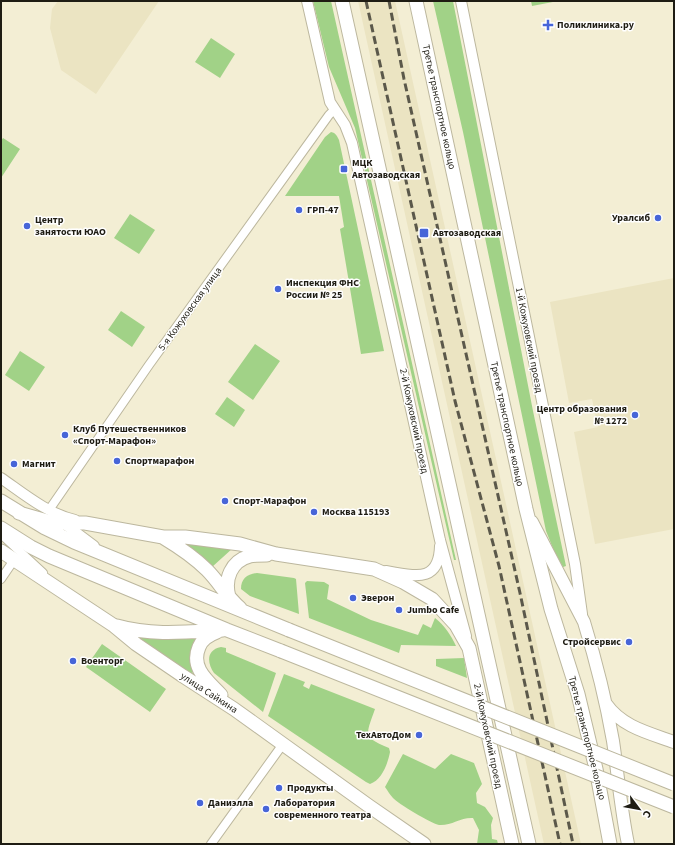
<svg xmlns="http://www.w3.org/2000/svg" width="675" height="845" font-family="'Source Sans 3',sans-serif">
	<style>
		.built { fill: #ebe4c2 }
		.green { fill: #a1d287 }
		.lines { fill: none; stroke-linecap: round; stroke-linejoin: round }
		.minor-casing { stroke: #bcb79e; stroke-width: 10 }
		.tertiary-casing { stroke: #bcb79e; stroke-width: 12 }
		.secondary-casing { stroke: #bcb79e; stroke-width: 14 }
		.primary-casing { stroke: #bcb79e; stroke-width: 15 }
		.minor { stroke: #fff; stroke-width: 8 }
		.tertiary { stroke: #fff; stroke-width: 10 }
		.secondary { stroke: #fff; stroke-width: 12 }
		.primary { stroke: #fff; stroke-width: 13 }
		.rail { stroke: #5b584a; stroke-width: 3; stroke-dasharray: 8 4; stroke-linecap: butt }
		.primary-bridge-casing { stroke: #bcb79e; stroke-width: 15; stroke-linecap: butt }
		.primary-bridge { stroke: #fff; stroke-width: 13 }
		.poi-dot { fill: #4765d8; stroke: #fff; stroke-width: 1.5 }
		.labels { text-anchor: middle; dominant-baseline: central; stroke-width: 3; stroke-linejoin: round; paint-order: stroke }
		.poi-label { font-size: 10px; font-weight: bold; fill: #1e1c13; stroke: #fff; text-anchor: start }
		.street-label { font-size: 10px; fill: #1e1c13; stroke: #fff }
	</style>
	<rect width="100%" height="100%" fill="#f3eed4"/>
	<!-- built -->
	<path class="built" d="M58,1H159L96,94L61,70L50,28L52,9Z
		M358,1H395L581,844H544Z
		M674,278V529L595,544L574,432L598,427L592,399L569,403L550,302Z"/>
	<!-- green -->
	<path class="green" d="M313,1H331L456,560H454L355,128L329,67Z
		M433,1H453L533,411L566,566L563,567L554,551L546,531L463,132Z
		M531,1H558L532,6Z
		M211,38L235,54L220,78L195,62Z
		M331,132C336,133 337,136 339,140L384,351L361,354L340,229L344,227L339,196H285L325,137Z
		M3,138L20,149L1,178V141Z
		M130,214L155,230L139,254L114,238Z
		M121,311L145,327L132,347L108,330Z
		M255,344L280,361L253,400L228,382Z
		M20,351L45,367L29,391L5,375Z
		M227,397L245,410L234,427L215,414Z
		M182,541L233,548L212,567Z
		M257,573L294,578L296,579L299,614L250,596L241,589C241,579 247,574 257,573Z
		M307,581L324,582L329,585L327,599L371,620L418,635L423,624L431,628L435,618C444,625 451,635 456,646L401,645L399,653L309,618L305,583Z
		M134,636L196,637C196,644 191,649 190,656C189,663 193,669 193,675Z
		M102,644L166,689L150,712L86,667Z
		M221,647L226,648V652L276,673L263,712L214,673C207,663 206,650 221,647Z
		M464,658L467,678L436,666V659Z
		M284,674L305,682L303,686L309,689L311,684L375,709C366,735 362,737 389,748L390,752C388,763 382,780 370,784L366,782L268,716Z
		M403,754L435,769L451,754L474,763L482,784L476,793L477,803L485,807L493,818L491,825L492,839L497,840L498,844H477L479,830L473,818C461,817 451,826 439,825C432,824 397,803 393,798C390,795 388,791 385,787Z"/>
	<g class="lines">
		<defs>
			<path id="minor" d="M49,510L149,365L329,115L334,110
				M1,534L43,573
				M1,579L14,560
				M211,844L283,744"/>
			<path id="tertiary" d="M307,1L330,102L345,125L352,143L440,540L466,636
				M461,1L575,564L582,614
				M1,478C24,494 48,514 75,520
				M62,522L94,546
				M386,571C412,575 439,585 440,546"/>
			<path id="secondary" d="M532,522L584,622C596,661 606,701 613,741C618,775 621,810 628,844
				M606,704C622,727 649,733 674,742"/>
			<path id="primary" d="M342,1L529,844
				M416,1L526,509L551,609L578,694L596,769L610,844
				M1,501L45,528L74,542L289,630
				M19,513L47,521L64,523H85L163,537H185L240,544L276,554L374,569L403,582L432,599L456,625L469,648L512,844
				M1,528L31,547L49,556L227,630L281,651
				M164,538C179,547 194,557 207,570C219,582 227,597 240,608
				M1,551L113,625L136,644L183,676L234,709L369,806L424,844
				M229,597C224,579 231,561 250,556C255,555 261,555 267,555
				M117,626C152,636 187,632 223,630
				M217,632C209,635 202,639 199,647C190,668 208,681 221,695"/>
		</defs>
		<!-- minor casing -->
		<use href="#minor" class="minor-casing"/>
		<!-- tertiary casing -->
		<use href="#tertiary" class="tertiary-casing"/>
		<!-- secondary casing -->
		<use href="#secondary" class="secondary-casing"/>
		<!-- primary casing -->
		<use href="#primary" class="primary-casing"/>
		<!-- minor -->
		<use href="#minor" class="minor"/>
		<!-- tertiary -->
		<use href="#tertiary" class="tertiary"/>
		<!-- secondary -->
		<use href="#secondary" class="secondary"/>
		<!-- primary -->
		<use href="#primary" class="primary"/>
		<!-- rail -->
		<path class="rail" d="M366,1L455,401L499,566L560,844
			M389,1L404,79L520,593L573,844"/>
		<defs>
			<path id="primary-bridge" d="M289,630L674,784
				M281,651L674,807"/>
		</defs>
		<!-- primary-bridge casing -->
		<use href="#primary-bridge" class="primary-bridge-casing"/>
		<!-- primary-bridge -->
		<use href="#primary-bridge" class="primary-bridge"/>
	</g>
	<!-- markers -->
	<g class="poi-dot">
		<path d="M546 19h4v4h4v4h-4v4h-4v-4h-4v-4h4z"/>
		<rect x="340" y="165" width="8" height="8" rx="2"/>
		<circle cx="299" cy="210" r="4"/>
		<circle cx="658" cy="218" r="4"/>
		<circle cx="27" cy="226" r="4"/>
		<rect x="419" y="228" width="10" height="10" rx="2"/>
		<circle cx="278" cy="289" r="4"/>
		<circle cx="635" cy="415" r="4"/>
		<circle cx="65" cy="435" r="4"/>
		<circle cx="117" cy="461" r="4"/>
		<circle cx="14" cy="464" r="4"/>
		<circle cx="225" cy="501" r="4"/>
		<circle cx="314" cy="512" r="4"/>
		<circle cx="353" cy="598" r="4"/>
		<circle cx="399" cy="610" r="4"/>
		<circle cx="629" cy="642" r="4"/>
		<circle cx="73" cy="661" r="4"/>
		<circle cx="419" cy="735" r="4"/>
		<circle cx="279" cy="788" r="4"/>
		<circle cx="200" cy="803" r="4"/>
		<circle cx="266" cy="809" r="4"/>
	</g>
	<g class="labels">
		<!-- poi labels -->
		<g class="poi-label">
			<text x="557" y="25">Поликлиника.ру</text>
			<text x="352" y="163">МЦК<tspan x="352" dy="12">Автозаводская</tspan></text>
			<text x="307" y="210">ГРП-47</text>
			<text x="650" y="218" text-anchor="end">Уралсиб</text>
			<text x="35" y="220">Центр<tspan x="35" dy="12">занятости ЮАО</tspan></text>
			<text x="433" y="233">Автозаводская</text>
			<text x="286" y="283">Инспекция ФНС<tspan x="286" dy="12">России № 25</tspan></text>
			<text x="627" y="409" text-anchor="end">Центр образования<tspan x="627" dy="12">№ 1272</tspan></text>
			<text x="73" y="429">Клуб Путешественников<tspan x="73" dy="12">«Спорт-Марафон»</tspan></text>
			<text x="125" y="461">Спортмарафон</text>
			<text x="22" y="464">Магнит</text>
			<text x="233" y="501">Спорт-Марафон</text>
			<text x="322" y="512">Москва 115193</text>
			<text x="361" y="598">Эверон</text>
			<text x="407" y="610">Jumbo Cafe</text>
			<text x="621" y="642" text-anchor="end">Стройсервис</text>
			<text x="81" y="661">Военторг</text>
			<text x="411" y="735" text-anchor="end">ТехАвтоДом</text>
			<text x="287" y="788">Продукты</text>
			<text x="208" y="803">Даниэлла</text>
			<text x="274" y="803">Лаборатория<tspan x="274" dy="12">современного театра</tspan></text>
		</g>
		<!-- street labels -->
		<g class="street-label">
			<text transform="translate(439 107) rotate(78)">Третье транспортное кольцо</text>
			<text transform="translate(190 309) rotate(-54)">5-я Кожуховская улица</text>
			<text transform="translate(529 340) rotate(79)">1-й Кожуховский проезд</text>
			<text transform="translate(414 421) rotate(78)">2-й Кожуховский проезд</text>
			<text transform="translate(507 424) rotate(78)">Третье транспортное кольцо</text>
			<text transform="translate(209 693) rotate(33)">улица Сайкина</text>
			<text transform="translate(488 736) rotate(78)">2-й Кожуховский проезд</text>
			<text transform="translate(587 738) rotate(76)">Третье транспортное кольцо</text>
		</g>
	</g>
	<!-- border -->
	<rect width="675" height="845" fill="none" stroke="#1e1c13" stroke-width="4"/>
	<!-- north arrow -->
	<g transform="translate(639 809) rotate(122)" stroke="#ffffff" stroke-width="3" paint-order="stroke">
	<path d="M0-3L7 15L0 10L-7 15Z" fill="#1e1c13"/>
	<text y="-6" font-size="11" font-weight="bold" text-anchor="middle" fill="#1e1c13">С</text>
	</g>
</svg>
